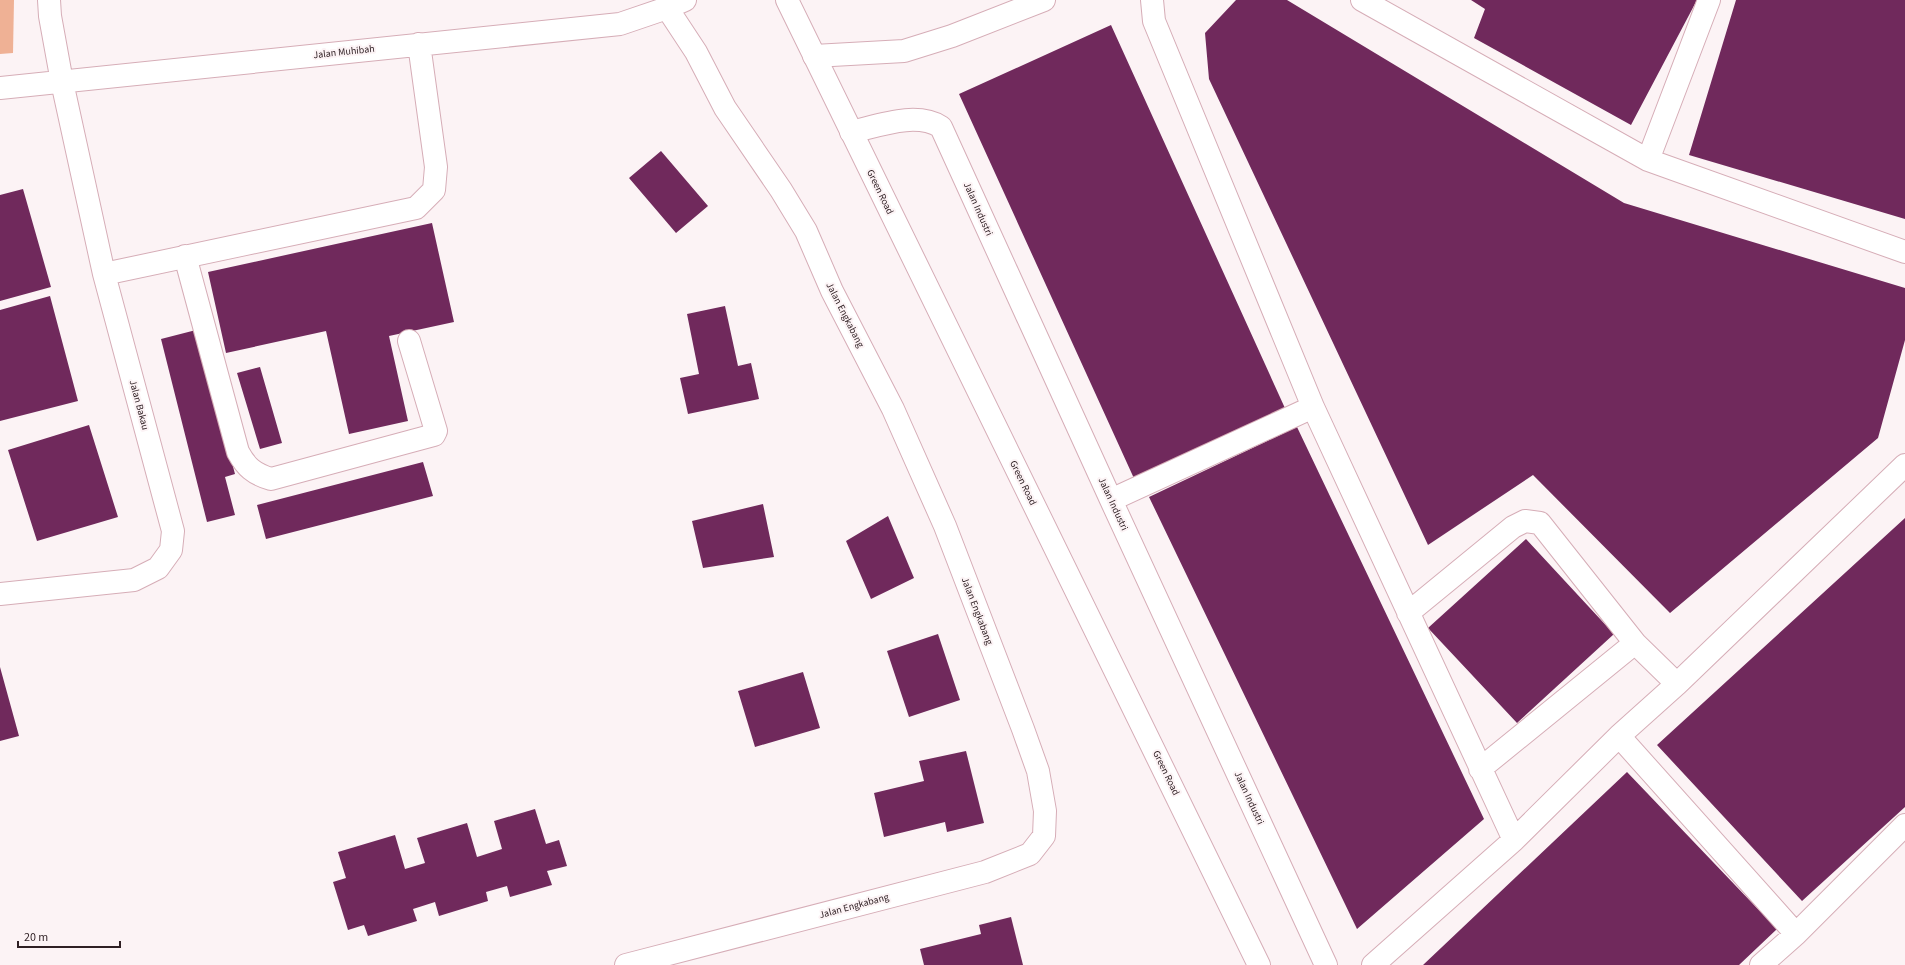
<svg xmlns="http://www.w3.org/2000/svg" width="1905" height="965" font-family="'Source Sans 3',sans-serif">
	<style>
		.green { fill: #efb195 }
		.building { fill: #70295c }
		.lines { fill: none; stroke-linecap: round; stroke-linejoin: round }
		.minor-casing { stroke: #d6adb7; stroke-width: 24 }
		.major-casing { stroke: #d6adb7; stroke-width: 24 }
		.minor { stroke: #fff; stroke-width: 22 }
		.major { stroke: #fff; stroke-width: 22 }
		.labels { text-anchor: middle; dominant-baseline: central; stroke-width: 4; stroke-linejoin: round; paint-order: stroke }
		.street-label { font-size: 10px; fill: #2e1f23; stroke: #fcf3f5 }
	</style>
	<rect width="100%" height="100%" fill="#fcf3f5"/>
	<!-- green -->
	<path class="green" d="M0,0H14L13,53L0,54Z"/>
	<!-- building -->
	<path class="building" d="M1236,0H1287L1624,203L1905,288V340L1878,438L1670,613L1533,475L1428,545L1209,79L1205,33Z
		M1471,0H1697L1631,125L1474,38L1485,9Z
		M1736,0H1905V219L1689,155Z
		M1111,25L1289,417L1137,485L959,94Z
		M661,151L708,206L676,233L629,178Z
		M23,189L51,287L0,301V195Z
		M432,223L454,322L389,336L408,421L349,434L326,331L226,353L208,272Z
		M50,296L78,401L0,421V310Z
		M725,306L738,366L751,363L759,399L688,414L680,378L699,374L687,314Z
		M196,330L235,474L225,477L235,515L207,522L161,339Z
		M260,367L282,443L260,449L237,373Z
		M89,425L118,517L37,541L8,450Z
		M1297,427L1484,819L1357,929L1149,497Z
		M423,462L433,496L266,539L257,505Z
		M763,504L774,557L703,568L692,521Z
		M888,516L914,578L871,599L846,541Z
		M1905,518V807L1802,901L1657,745Z
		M1526,539L1614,634L1517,723L1428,628Z
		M938,634L960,700L909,717L887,651Z
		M0,667L19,736L0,741Z
		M803,672L820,728L755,747L738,691Z
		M966,751L984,823L947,832L945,822L884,837L874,793L924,781L919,761Z
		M1627,772L1777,929L1739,965H1423Z
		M535,809L546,844L559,840L567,866L547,871L552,885L510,897L507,886L486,892L488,901L439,916L435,902L413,909L417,921L368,936L364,925L348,930L333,882L346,878L338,852L395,835L405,869L425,863L417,838L467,823L477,857L502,849L494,821Z
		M1011,917L1023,965H924L920,949L981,934L979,925Z"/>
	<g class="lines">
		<defs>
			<path id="minor" d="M1152,0L1154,21L1313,407L1514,840
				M1362,0L1648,160L1905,252
				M814,56L904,51L952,36L1044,0
				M0,88L620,24L667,8L685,0
				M851,132C878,126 916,111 941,127L1111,500L1326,965
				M1648,160L1709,0
				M185,256L238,452C246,467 254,474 271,479L434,435L436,431L409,341
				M104,274L416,208L434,190L436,167L419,44
				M1111,500L1313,407
				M0,594L134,580L158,568L171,550L173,531L104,274L62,82L50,16L49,0
				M1408,613L1513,527L1525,521L1540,523L1635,643
				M1619,736L1796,934L1761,965
				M1480,769L1635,643L1677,684
				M1796,934L1905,825
				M626,965L985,872L1030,854L1044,836L1045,811L1038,771L1023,729L945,526L893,409L832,291L806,231L781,190L725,108L696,52L667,8
				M1373,965L1514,840L1619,736L1677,684L1905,465"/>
			<path id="major" d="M787,0L1259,965"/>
		</defs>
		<!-- minor casing -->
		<use href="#minor" class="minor-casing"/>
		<!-- major casing -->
		<use href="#major" class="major-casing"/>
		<!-- minor -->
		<use href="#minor" class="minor"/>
		<!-- major -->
		<use href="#major" class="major"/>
	</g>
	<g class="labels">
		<!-- street labels -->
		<g class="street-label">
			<text transform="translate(344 52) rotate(-6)">Jalan Muhibah</text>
			<text transform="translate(880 192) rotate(64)">Green Road</text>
			<text transform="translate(978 209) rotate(66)">Jalan Industri</text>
			<text transform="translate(845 315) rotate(63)">Jalan Engkabang</text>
			<text transform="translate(139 405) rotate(75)">Jalan Bakau</text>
			<text transform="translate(1023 483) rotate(64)">Green Road</text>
			<text transform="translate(1113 504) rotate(65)">Jalan Industri</text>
			<text transform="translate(977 611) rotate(69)">Jalan Engkabang</text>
			<text transform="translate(1166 773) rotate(64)">Green Road</text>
			<text transform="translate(1249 798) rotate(65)">Jalan Industri</text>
			<text transform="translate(854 906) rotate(-15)">Jalan Engkabang</text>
		</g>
	</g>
	<!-- scale -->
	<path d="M18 941v6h102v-6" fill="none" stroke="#2e1f23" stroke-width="2"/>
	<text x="24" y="941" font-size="12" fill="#2e1f23" stroke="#fcf3f5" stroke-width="3" paint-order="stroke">20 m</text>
</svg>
